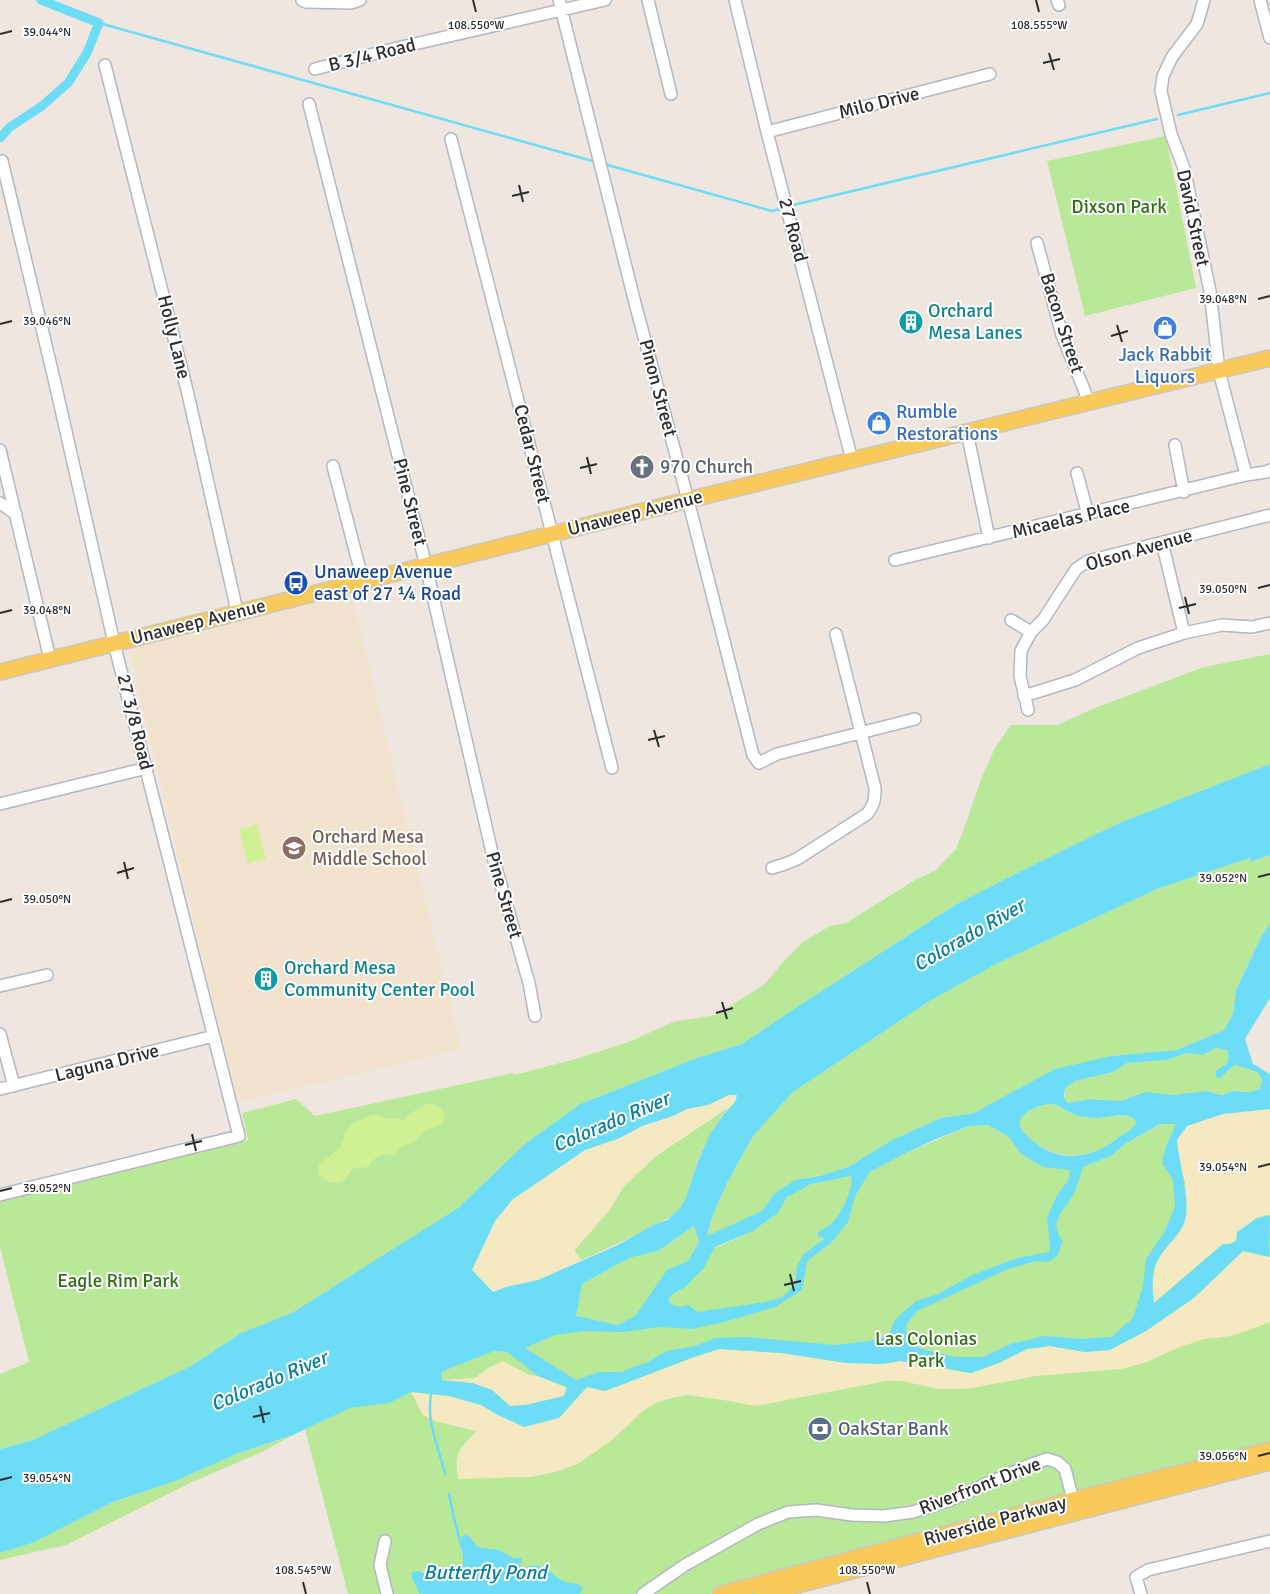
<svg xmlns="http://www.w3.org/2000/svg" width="1270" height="1594" font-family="Signika,sans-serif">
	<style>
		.education { fill: #f1e3ce }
		.green { fill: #bae899 }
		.sand { fill: #f5e9c1 }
		.pitch { fill: #d0f094 }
		.water { fill: #6ddcf6; fill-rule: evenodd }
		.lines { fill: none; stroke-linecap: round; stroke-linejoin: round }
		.stream { stroke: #6ddcf6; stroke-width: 2.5 }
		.canal { stroke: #6ddcf6; stroke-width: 9 }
		.minor-casing { stroke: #b3b7c1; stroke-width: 14 }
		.major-casing { stroke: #c8c8c8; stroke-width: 18 }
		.minor { stroke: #fff; stroke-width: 11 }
		.major { stroke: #f9c95a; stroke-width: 15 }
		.ticks { fill: none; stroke: #2d2d2d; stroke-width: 2 }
		.labels { text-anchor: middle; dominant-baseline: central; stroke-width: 4; stroke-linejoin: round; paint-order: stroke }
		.street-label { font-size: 19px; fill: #2d2d2d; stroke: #fff }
		.park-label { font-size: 19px; fill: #307116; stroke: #fff }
		.culture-label { font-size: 19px; fill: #0d838f; stroke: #fff; text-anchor: start }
		.shop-label { font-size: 19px; fill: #366cbe; stroke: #fff }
		.worship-label { font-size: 19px; fill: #5b616d; stroke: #fff; text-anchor: start }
		.transit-label { font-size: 19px; fill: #164399; stroke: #fff; text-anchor: start }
		.education-label { font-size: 19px; fill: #785e54; stroke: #fff; text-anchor: start }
		.service-label { font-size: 19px; fill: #4e5e75; stroke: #fff; text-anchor: start }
		.water-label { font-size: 20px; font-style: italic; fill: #057da9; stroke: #fff }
		.ticks-label { font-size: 12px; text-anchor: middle; fill: #2d2d2d; stroke: #fff; stroke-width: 4; stroke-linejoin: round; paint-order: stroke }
	</style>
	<rect width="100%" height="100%" fill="#efe7df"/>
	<!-- education -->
	<path class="education" d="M352,594L461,1049L237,1103L128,647Z"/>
	<!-- green -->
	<path class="green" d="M1166,136L1196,288L1085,316L1047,161Z
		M1270,654V764L1119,823L1019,872L955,905L797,1007L742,1044L697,1058L580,1104L525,1144L458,1208L292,1314L241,1333L191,1366L50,1432L33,1440L0,1449V1374L29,1362L0,1247V1201L248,1140L242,1113L296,1099L315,1116L514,1073L515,1075L575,1059L629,1042L673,1022L716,1015L765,984L783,962L804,941L830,926L846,923L915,880L936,870L956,849L965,826L981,779L995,748L1011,725H1057L1095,708L1204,667Z
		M1270,855V924L1261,937L1236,989L1233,1014L1224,1030L1177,1050L1111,1056L1030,1084L974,1113L941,1118L892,1140L848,1167L818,1176L795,1180L774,1194L762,1211L707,1237L712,1217L727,1183L753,1136L793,1092L928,1002L996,964L1157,889L1250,858L1252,862Z
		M1219,1048L1227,1050L1229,1057L1226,1064L1216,1071L1220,1078L1232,1067L1236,1065L1257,1072L1262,1079L1260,1089L1250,1092L1232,1091L1222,1095L1206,1091L1174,1095L1141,1093L1120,1101L1091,1099L1067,1103L1065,1100V1089L1075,1081L1113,1072L1127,1063L1166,1060L1187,1053L1206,1054L1213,1049Z
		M1049,1104C1058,1104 1063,1110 1070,1113C1078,1116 1086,1117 1094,1118C1107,1119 1128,1110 1136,1122C1133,1130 1125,1132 1119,1137C1093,1159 1058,1163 1032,1140C1027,1136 1021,1131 1020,1125C1018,1113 1039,1105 1049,1104Z
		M729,1107C716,1123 706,1141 698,1160C692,1174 692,1194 682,1206C673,1218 662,1220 650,1227C628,1239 605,1250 581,1260L574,1251L608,1212L624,1186L656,1156Z
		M1270,1114V1444L722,1589L711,1594H348L305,1429L540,1315L582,1284L629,1258L658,1251L694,1226L699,1242L692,1254C711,1253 765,1227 778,1212C782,1207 784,1200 789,1196C806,1182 830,1180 851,1176L852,1183L851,1187L863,1182L870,1172L902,1155L969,1126L988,1125L1009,1137L1021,1154L1089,1165L1111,1156L1125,1144L1161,1124H1177L1166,1146Z
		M293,1435L264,1451L192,1482L66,1545L0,1560V1553L32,1543L113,1502L174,1481L239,1453Z"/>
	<!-- sand -->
	<path class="sand" d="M729,1095H737L735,1102L729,1107L656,1156L624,1186L608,1212L574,1250L581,1260L538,1280L506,1287L493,1292L471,1270L495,1221L513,1199L585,1150L620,1138L642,1126L673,1116L687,1109L708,1105Z
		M1270,1109V1215C1267,1215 1261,1216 1258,1218C1244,1225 1242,1246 1223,1244L1154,1303L1152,1289L1154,1269L1158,1258L1181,1229L1185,1183L1179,1163L1177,1140L1187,1126L1223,1114Z
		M1243,1251L1270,1256V1322L1249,1330L1231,1336L1204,1339L1180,1347L1144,1363L1121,1369L1036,1376L972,1388L958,1389H939L902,1381H886L755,1406L730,1401L687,1395L672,1398L658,1402L644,1410L612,1440L578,1464L555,1472L530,1477L458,1479C454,1452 459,1450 476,1431L435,1421L423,1415L411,1392L449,1396L481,1405L496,1414L559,1418L587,1387L605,1391L694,1357L719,1349L782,1353L846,1363L882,1364L901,1361L971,1373L999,1363L1027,1349L1050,1346L1085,1352L1146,1331L1195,1297Z
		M503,1361L529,1375L538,1376L567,1388L564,1396L526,1405L510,1406L492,1390L442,1380L475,1378L488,1368Z"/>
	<!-- pitch -->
	<path class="pitch" d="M257,824L266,859L248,864L239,829Z
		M428,1103C438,1105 441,1107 445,1115L443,1123L435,1127L426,1130L416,1141L401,1147L393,1155C378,1154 377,1155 368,1167L352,1169L342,1182C331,1184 325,1181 318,1173L319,1165C325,1159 334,1154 340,1147C343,1143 343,1137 346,1132C353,1121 364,1117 376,1114L386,1119H395L403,1120L409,1114Z"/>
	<!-- water -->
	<path class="water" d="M1270,764V855L1251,862L1250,858L1157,889L996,964L928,1002L793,1092L753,1136L727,1183L712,1217L707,1236L762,1211L774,1194L795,1180L819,1176L848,1167L892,1140L941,1118L974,1113L1055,1069L1111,1056L1177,1050L1224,1030L1233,1014L1236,990L1261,937L1270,924V998L1245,1039L1253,1064L1270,1074V1109L1223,1114L1187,1126L1177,1140C1179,1164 1189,1192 1186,1216C1184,1232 1167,1244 1159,1258C1151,1270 1152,1288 1154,1303L1223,1244H1230L1236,1241L1237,1232L1257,1218L1270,1215L1269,1257L1243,1251L1195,1297L1146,1331L1110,1350L1085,1352L1050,1346L1027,1349L999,1363L971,1373L901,1361L882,1364L846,1363L782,1353L719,1349L694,1357L605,1391L587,1387L559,1418L524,1427L496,1414L481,1405L449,1396L411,1392L389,1403L350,1408L293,1435L239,1453L175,1481L113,1502L32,1543L0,1553V1449L33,1440L50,1432L191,1366L241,1333L292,1313L458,1208L525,1144L580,1104L697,1058L742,1044L797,1007L955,905L1019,872L1119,823ZM1216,1048L1227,1050L1229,1057L1226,1064L1216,1071V1077L1220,1078L1232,1067L1236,1065L1257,1072L1262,1079L1260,1089L1250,1092L1232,1091L1222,1095L1206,1091L1174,1095L1145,1092L1120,1101L1091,1099L1067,1103L1064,1096L1065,1089L1075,1081L1113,1072L1127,1063L1166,1060L1187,1053L1203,1055ZM729,1095H737L735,1102L724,1114L710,1134L698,1161L686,1198L681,1207L667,1220L653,1225L618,1245L538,1280L506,1287L493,1292L472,1270L495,1221L513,1199L531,1187L585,1150L620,1138L642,1126L673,1116L687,1109L708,1105ZM1049,1104C1058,1104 1063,1109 1071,1113C1078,1117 1086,1117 1094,1118C1107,1119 1128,1109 1136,1122C1133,1130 1125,1132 1119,1137C1093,1159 1058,1164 1032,1140C1027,1136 1021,1131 1020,1125C1018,1113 1039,1105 1049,1104ZM1160,1124H1176L1166,1146L1162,1163L1173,1180L1175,1206L1165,1231L1146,1259L1143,1286L1133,1318L1111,1337L1082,1339L1044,1336L1011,1344L983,1357H955L922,1349L907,1341L906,1325L917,1311L1008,1269L1036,1261L1048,1262L1057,1256L1063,1241C1046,1220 1066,1211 1074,1193C1078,1185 1080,1176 1083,1167L1111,1156L1125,1144ZM988,1125L1009,1137L1021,1154L1043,1167L1070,1170L1069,1179L1057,1195L1047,1218L1050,1243L1049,1252L1017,1258L972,1275L938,1294L916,1301L895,1320L889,1335L869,1341L835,1345L746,1337L715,1338L695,1346L666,1351L648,1362L621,1372H599L576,1380L525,1348L555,1335L584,1331L624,1332L660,1327L692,1329L728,1321L775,1307L802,1290L807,1261L831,1243L848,1222L855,1196L870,1172L902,1155L936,1139L969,1126ZM851,1176C854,1189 841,1215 831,1224C827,1227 822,1230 817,1233L819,1237L825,1238L804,1254L797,1266L795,1284L783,1297L766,1302L697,1312L689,1305L679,1307L669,1303V1298L674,1293L684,1288L703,1269L715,1247L753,1231L778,1213L787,1197L811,1184ZM694,1226L699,1242L688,1261L667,1270L635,1316L618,1325L576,1316L582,1284L629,1258L658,1251ZM494,1351L507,1352L538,1376L567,1387L564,1396L526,1405L510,1406L492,1390L473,1383L442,1380L441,1372Z
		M465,1535L469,1536L476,1545L481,1548L499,1550L513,1558H521L522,1560L519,1569C525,1568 531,1564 538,1566C549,1568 555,1578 565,1582C572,1584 578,1582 583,1588L580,1594H419C418,1586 410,1580 412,1572L419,1571L440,1581C445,1580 450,1578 455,1575C471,1562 458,1552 462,1537Z"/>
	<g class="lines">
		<!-- stream -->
		<path class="stream" d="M99,23L596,162
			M1178,115L1270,93
			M604,164L772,211L784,208
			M789,206L1157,119
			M431,1395C426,1422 439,1448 445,1474
			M449,1494L454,1519L462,1548"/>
		<!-- canal -->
		<path class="canal" d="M0,138L10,127L42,106L68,83L87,53L99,23L41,0"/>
		<defs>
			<path id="minor" d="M302,0L306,2L351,3L360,0
				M559,0L636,307L688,500L753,755L759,763L777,754L915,719
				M648,0L671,94
				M735,0L767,132L852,460
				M1057,0L1059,5
				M1204,0L1197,24L1172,57L1163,76L1161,91L1171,134L1184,168L1210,291L1219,371L1246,475
				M1260,0L1270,38
				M105,65L187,390L237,611
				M315,69L393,49L605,0
				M309,104L426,566L493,857L529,983L535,1016
				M767,132L990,74
				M451,139L612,768
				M1037,243L1062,335L1089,402
				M967,432L989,538
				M1175,445L1184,492
				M0,450L50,659
				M333,466L363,581
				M1077,473L1088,515
				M0,503L16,514
				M1162,542L1184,633
				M895,560L1246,475L1266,472L1270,470
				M1011,620L1031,632
				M1024,696L1075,680L1138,648L1184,633L1222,625L1252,627L1270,623
				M1028,710L1020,676L1021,651L1031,632L1043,620L1076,569L1088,561L1270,515
				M0,804L147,768
				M772,868L785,864L797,859L867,814C874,805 875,800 875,788L836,634
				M0,986L47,975
				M0,1034L14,1086
				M0,1089L214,1036
				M0,1195L239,1136L114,643L55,383L2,161
				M385,1541L380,1565L387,1594
				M643,1594L685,1565L758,1524L788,1512L816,1510L852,1515L884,1516L913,1512L950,1500L1032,1464L1047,1459L1057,1462L1065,1469L1073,1500
				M1141,1594L1136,1577L1148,1570L1270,1541"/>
			<path id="major" d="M0,672L688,500L1270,358
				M721,1594L1073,1500L1270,1450
				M763,1594L1270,1462"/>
		</defs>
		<!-- minor casing -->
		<use href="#minor" class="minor-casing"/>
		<!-- major casing -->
		<use href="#major" class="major-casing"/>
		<!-- minor -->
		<use href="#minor" class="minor"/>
		<!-- major -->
		<use href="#major" class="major"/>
	</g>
	<!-- ticks -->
	<path class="ticks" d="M473,0L476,12M1036,0L1039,12M0,34L12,31M1049,53L1054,70M1043,63L1060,59M519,185L523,202M512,196L529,192M1258,299L1270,296M0,324L12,321M1117,325L1122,342M1111,336L1128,331M587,457L591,474M580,468L597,464M1258,588L1270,585M1185,597L1189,614M1179,608L1196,604M0,613L12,610M654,730L659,747M648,740L665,736M124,862L128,879M117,873L134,868M1258,877L1270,874M0,902L12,899M722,1002L727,1019M716,1013L733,1008M192,1134L196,1151M185,1145L202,1141M1258,1167L1270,1164M0,1191L12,1188M790,1274L794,1291M784,1285L801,1281M260,1406L264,1423M253,1417L270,1413M1258,1456L1270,1453M0,1480L12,1477M303,1582L306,1594M867,1582L870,1594"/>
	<!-- icons -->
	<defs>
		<symbol id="building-disc" viewBox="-11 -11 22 22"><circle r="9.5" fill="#0f9aa8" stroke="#fff"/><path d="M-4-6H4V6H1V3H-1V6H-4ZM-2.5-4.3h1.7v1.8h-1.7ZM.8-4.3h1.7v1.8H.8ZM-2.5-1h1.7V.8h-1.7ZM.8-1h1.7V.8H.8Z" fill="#fff"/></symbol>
		<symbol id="shop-disc" viewBox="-11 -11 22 22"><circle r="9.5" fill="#3f7fe0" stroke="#fff"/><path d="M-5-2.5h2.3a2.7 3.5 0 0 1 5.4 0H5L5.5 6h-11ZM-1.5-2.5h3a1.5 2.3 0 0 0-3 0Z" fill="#fff"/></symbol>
		<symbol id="church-disc" viewBox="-11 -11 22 22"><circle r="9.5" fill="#6b7280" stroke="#fff"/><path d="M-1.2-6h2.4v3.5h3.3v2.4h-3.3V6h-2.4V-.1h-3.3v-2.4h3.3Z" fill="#fff"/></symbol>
		<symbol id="bus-disc" viewBox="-11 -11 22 22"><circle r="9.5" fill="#1a4fb4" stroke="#fff"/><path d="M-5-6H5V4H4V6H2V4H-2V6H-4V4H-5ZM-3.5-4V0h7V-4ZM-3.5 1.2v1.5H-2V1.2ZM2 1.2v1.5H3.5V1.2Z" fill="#fff"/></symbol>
		<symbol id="school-disc" viewBox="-11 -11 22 22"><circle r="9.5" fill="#8d6e63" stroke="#fff"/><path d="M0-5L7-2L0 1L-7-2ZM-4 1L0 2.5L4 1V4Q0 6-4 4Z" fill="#fff"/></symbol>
		<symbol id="bank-disc" viewBox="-11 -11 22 22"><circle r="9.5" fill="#5c6f8a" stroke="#fff"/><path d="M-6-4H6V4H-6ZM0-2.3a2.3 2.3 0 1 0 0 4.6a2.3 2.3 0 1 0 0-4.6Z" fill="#fff"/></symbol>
	</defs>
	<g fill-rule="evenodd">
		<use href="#building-disc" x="897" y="308" width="28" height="28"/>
		<use href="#shop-disc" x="1151" y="314" width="28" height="28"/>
		<use href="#shop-disc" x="865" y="409" width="28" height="28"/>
		<use href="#church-disc" x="628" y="453" width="28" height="28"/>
		<use href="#bus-disc" x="282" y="569" width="28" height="28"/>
		<use href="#school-disc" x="280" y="834" width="28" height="28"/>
		<use href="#building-disc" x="252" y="965" width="28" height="28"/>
		<use href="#bank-disc" x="806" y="1415" width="28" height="28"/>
	</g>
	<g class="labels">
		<!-- street labels -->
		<g class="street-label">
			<text transform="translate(372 55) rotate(-14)">B 3/4 Road</text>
			<text transform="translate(879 103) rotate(-14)">Milo Drive</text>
			<text transform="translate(1193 218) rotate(78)">David Street</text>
			<text transform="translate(793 230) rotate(75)">27 Road</text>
			<text transform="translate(1062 323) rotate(72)">Bacon Street</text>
			<text transform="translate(174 337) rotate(76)">Holly Lane</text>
			<text transform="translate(658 388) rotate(75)">Pinon Street</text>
			<text transform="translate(532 454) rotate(76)">Cedar Street</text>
			<text transform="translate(410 502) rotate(76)">Pine Street</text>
			<text transform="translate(635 513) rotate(-14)">Unaweep Avenue</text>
			<text transform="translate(1071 519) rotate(-13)">Micaelas Place</text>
			<text transform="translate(1139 550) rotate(-16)">Olson Avenue</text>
			<text transform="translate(198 622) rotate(-14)">Unaweep Avenue</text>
			<text transform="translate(135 722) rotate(76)">27 3/8 Road</text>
			<text transform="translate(504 895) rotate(74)">Pine Street</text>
			<text transform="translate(107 1063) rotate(-14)">Laguna Drive</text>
			<text transform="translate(980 1486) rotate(-21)">Riverfront Drive</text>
			<text transform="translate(995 1521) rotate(-15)">Riverside Parkway</text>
		</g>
		<!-- park labels -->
		<g class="park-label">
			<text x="1119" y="207">Dixson Park</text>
			<text x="118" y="1281">Eagle Rim Park</text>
			<text x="926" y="1339">Las Colonias<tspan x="926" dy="22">Park</tspan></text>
		</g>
		<!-- culture labels -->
		<g class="culture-label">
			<text x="928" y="311">Orchard<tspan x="928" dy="22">Mesa Lanes</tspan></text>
			<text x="284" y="968">Orchard Mesa<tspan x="284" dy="22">Community Center Pool</tspan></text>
		</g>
		<!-- shop labels -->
		<g class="shop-label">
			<text x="1165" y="355">Jack Rabbit<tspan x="1165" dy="22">Liquors</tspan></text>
			<text x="896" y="412" text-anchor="start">Rumble<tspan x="896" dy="22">Restorations</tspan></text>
		</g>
		<!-- worship labels -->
		<g class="worship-label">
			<text x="660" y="467">970 Church</text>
		</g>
		<!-- transit labels -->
		<g class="transit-label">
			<text x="314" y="572">Unaweep Avenue<tspan x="314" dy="22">east of 27 ¼ Road</tspan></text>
		</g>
		<!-- education labels -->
		<g class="education-label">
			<text x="312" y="837">Orchard Mesa<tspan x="312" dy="22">Middle School</tspan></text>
		</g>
		<!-- service labels -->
		<g class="service-label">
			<text x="838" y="1429">OakStar Bank</text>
		</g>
		<!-- water labels -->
		<g class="water-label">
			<text transform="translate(969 935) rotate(-30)">Colorado River</text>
			<text transform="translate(611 1122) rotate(-23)">Colorado River</text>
			<text transform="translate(269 1381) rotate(-23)">Colorado River</text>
			<text x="485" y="1572">Butterfly Pond</text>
		</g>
	</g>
	<g class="ticks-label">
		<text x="476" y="29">108.550°W</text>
		<text x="1039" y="29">108.555°W</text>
		<text x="47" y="36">39.044°N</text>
		<text x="1223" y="303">39.048°N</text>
		<text x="47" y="325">39.046°N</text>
		<text x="1223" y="593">39.050°N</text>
		<text x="47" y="614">39.048°N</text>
		<text x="1223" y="882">39.052°N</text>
		<text x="47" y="903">39.050°N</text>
		<text x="1223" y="1171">39.054°N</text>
		<text x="47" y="1192">39.052°N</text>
		<text x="1223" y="1460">39.056°N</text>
		<text x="47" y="1482">39.054°N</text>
		<text x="303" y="1574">108.545°W</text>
		<text x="867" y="1574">108.550°W</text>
	</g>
</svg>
